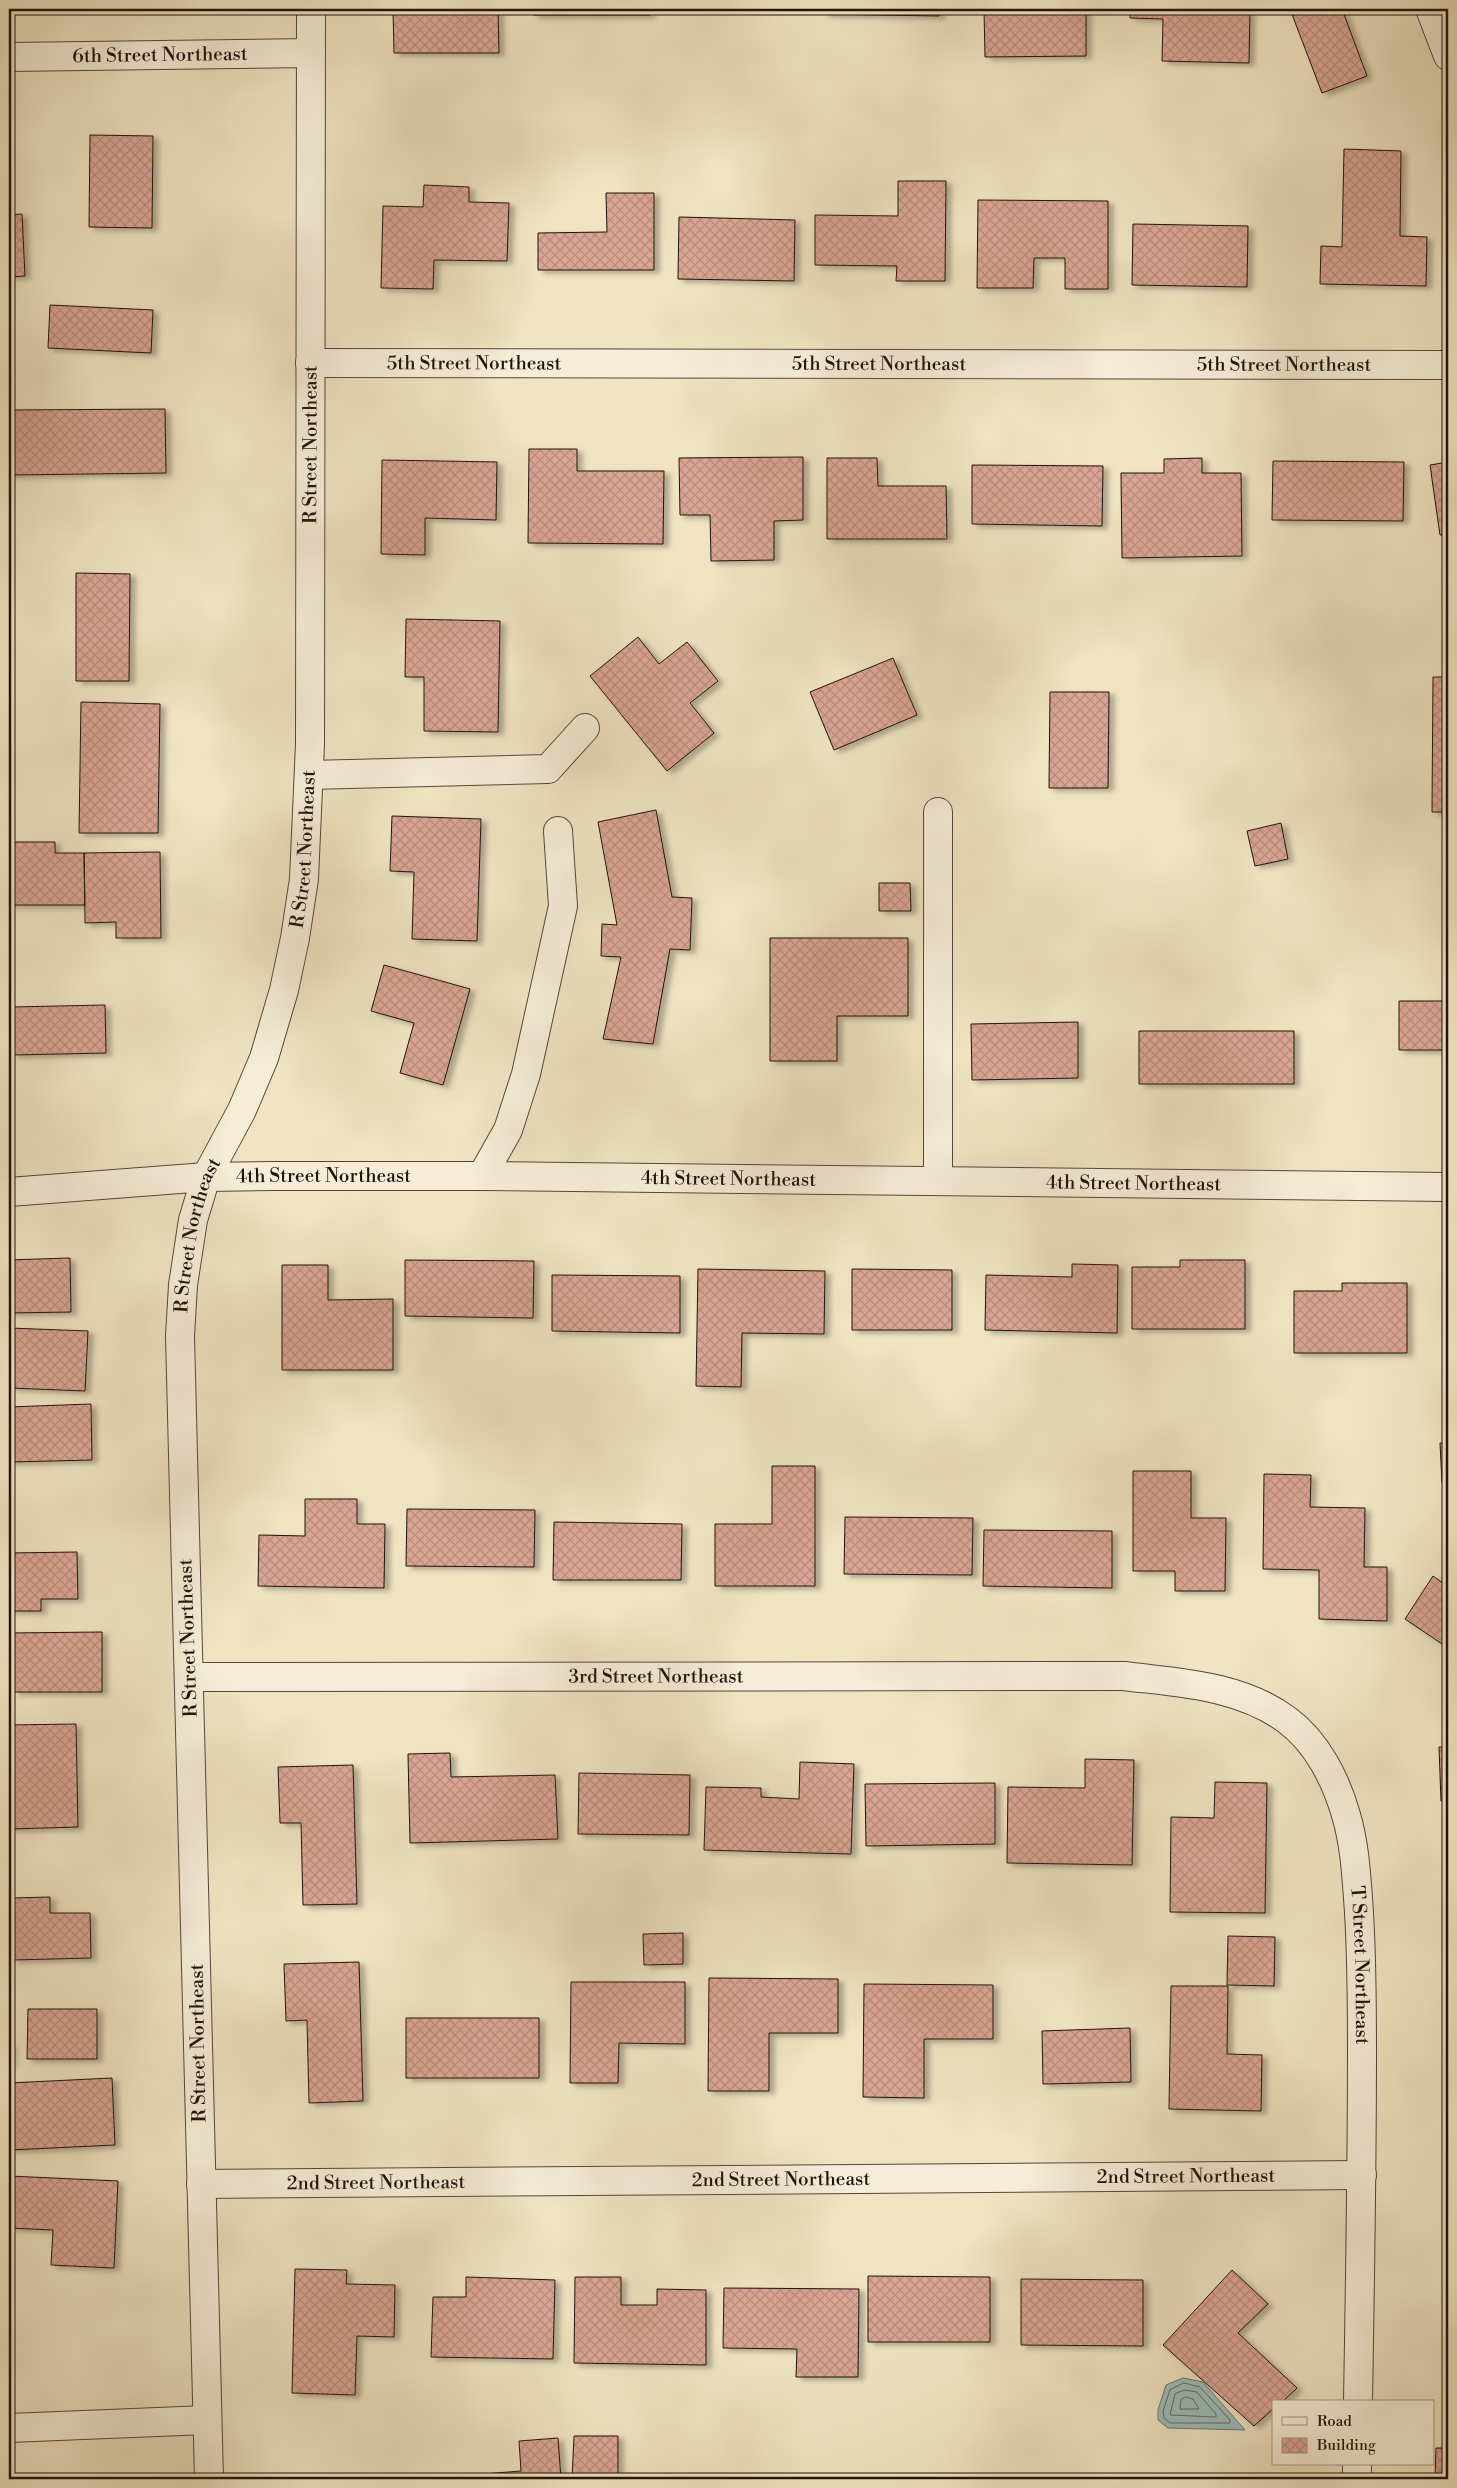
<svg xmlns="http://www.w3.org/2000/svg" width="1457" height="2488" font-family="'Libre Bodoni',serif">
	<style>
		.water { fill: #9dbcbc; stroke: #6b7876 }
		.lines { fill: none; stroke-linecap: round; stroke-linejoin: round }
		.shore { stroke: #5e6864; stroke-width: 1 }
		.building { fill: url(#building-cross-hatch); stroke: #20130d; filter: url(#shadow) }
		.minor-casing { stroke: #54473a; stroke-width: 30 }
		.minor { stroke: #f5edd7; stroke-width: 28 }
		.labels { text-anchor: middle; dominant-baseline: central; stroke-width: 5; stroke-linejoin: round; paint-order: stroke }
		.street-label { font-size: 19px; fill: #20130d; stroke: #f5edd7 }
	</style>
	<defs>
		<pattern id="building-cross-hatch" width="8" height="8" patternUnits="userSpaceOnUse" patternTransform="scale(1.25)"><rect width="8" height="8" fill="#d9a493"/><path d="M0 0l8 8M0 8l8-8" fill="none" stroke="#ba8c7e"/></pattern>
		<filter id="shadow"><feDropShadow dx="5.5" dy="3" stdDeviation="2.5" flood-color="#0004"/></filter>
	</defs>
	<rect width="100%" height="100%" fill="#efe3c1"/>
	<filter id="stains"><feTurbulence type="fractalNoise" baseFrequency=".004" numOctaves="4"/><feColorMatrix values="0 0 0 0 .2 0 0 0 0 .09 0 0 0 0 .02 0 0 0 .5 -.17"/></filter>
	<radialGradient id="worn" r=".72"><stop offset=".6" stop-color="#630" stop-opacity="0"/><stop offset="1" stop-color="#630" stop-opacity=".3"/></radialGradient>
	<!-- water -->
	<path class="water" d="M1183,2378L1203,2382L1245,2430L1168,2428L1158,2420V2410L1166,2385Z"/>
	<g class="lines">
		<!-- shore -->
		<path class="shore" d="M1184,2383L1200,2387L1230,2420V2423H1170L1164,2418L1163,2411L1170,2390Z
			M1185,2390L1197,2392L1216,2414V2417L1170,2415L1175,2394Z
			M1186,2397L1193,2399L1199,2409H1180L1181,2400Z"/>
	</g>
	<!-- building -->
	<path class="building" d="M393,9H498L499,53H394Z
		M533,9H650V15H533Z
		M823,9H939V16L823,14Z
		M984,9H1086V56L985,57Z
		M1130,9H1250L1249,63L1162,61L1163,19L1130,18Z
		M1290,9H1342L1367,76L1322,93Z
		M90,135L153,136L152,228L89,227Z
		M1344,149L1401,151L1400,236L1427,237L1426,286L1320,284L1321,246L1342,247Z
		M898,181H946L945,281H896L897,266L815,265V215L898,216Z
		M424,185L469,187V202L509,203L507,261L434,260L433,289L381,288L383,206L423,207Z
		M606,193H654V270H538V233L607,232Z
		M978,200L1108,201V289H1065V258H1034L1033,288H977Z
		M22,214L25,276L9,277V215Z
		M679,217L795,220L794,281L678,279Z
		M1133,224L1248,226L1247,287L1132,285Z
		M50,305L153,310L151,353L48,348Z
		M165,409L166,473L9,475V410Z
		M529,449H577V471H664L663,544L528,543Z
		M803,457V520L774,521V560L711,561L710,515H680L679,458Z
		M827,458H877L878,486H946L947,539H827Z
		M1202,458V473H1241L1242,556L1122,558L1121,473H1164V459Z
		M382,460L497,462L496,520L425,518V555L381,554Z
		M1273,461L1404,462L1403,521L1272,520Z
		M1448,462V534L1440,535L1430,465Z
		M972,465L1103,466L1102,526L972,524Z
		M76,573L130,574L129,681H76Z
		M406,619L500,621L498,732L424,731V677H405Z
		M638,637L659,664L687,642L718,681L690,703L714,733L667,771L590,676Z
		M893,658L917,715L834,750L810,692Z
		M1433,677H1448V812H1432Z
		M1050,692H1109L1108,788H1049Z
		M81,702L160,704L158,833H79Z
		M656,810L672,897L692,898L690,950L670,949L653,1044L603,1039L621,957L601,956L602,924L617,925L598,822Z
		M392,816L481,819L477,941L412,939L414,872L390,871Z
		M1281,823L1288,859L1255,866L1247,831Z
		M9,842H55V853H84L85,905H9Z
		M160,852L161,938H116V922L85,923L84,853Z
		M879,883H910L911,911H879Z
		M770,938H908V1016H837V1061H770Z
		M384,965L470,989L443,1085L400,1073L414,1023L371,1011Z
		M1399,1001H1448V1050H1399Z
		M105,1005L106,1053L12,1055L11,1007Z
		M1078,1022V1078L972,1080L971,1024Z
		M1139,1031H1294V1084H1139Z
		M70,1258L71,1312L9,1313V1260Z
		M405,1260L534,1261L533,1318L405,1316Z
		M1180,1260H1245V1329H1132V1267H1180Z
		M1072,1264L1118,1265L1117,1333L985,1330L986,1275L1072,1277Z
		M282,1265H328V1300L393,1299V1370H282Z
		M698,1269L825,1271L824,1334L742,1333L741,1387L696,1386Z
		M852,1269L952,1270V1330H852Z
		M552,1275L680,1276V1333L552,1331Z
		M1342,1283H1407V1353H1294V1291H1342Z
		M1447,1289H1448V1353H1446Z
		M9,1328L88,1331L85,1391L10,1388L12,1356H9Z
		M91,1404L92,1460L9,1462V1407Z
		M1440,1443H1448V1483H1442Z
		M772,1466H815V1586H715V1524H772Z
		M1133,1471H1191V1518H1226L1225,1591H1175V1571H1133Z
		M1264,1474L1311,1475L1310,1507L1365,1508L1364,1567H1387V1621L1319,1619V1570L1263,1569Z
		M305,1499H357V1524H385L384,1588L258,1586L259,1535L305,1536Z
		M407,1509L535,1510L534,1567L406,1566Z
		M845,1517L973,1518L972,1575L844,1574Z
		M554,1522L682,1524L681,1580H553Z
		M984,1530L1112,1531V1588L983,1586Z
		M77,1552L78,1599H41V1611H9V1553Z
		M1433,1576L1448,1587V1648L1405,1619Z
		M102,1632V1692H13V1668H9V1633Z
		M76,1724L78,1827L9,1829V1725Z
		M1439,1747H1448V1800L1441,1801Z
		M450,1753L451,1777L555,1775L558,1839L410,1843L408,1754Z
		M1085,1759L1134,1760L1132,1865L1007,1863L1008,1787L1085,1788Z
		M800,1762L854,1764L851,1854L704,1850L706,1787L761,1788V1797L799,1799Z
		M353,1765L357,1904L303,1905L301,1823H280L278,1767Z
		M579,1773L690,1775L689,1835L578,1834Z
		M1215,1782L1267,1783L1265,1913L1170,1912L1171,1817L1214,1818Z
		M995,1783V1844L866,1846L865,1784Z
		M1443,1876H1448V1979H1445Z
		M50,1897V1913H90L91,1958L12,1960V1898Z
		M683,1933V1964L644,1965L643,1934Z
		M1228,1936L1275,1937L1274,1986L1227,1985Z
		M359,1962L363,2101L309,2103L307,2020L286,2021L284,1964Z
		M709,1978L838,1979V2033H769V2091H708Z
		M571,1982H685V2044L619,2043L618,2083H570Z
		M864,1984L993,1985V2039H924V2098L863,2097Z
		M1171,1986H1228L1227,2054L1262,2055L1261,2111L1169,2109Z
		M28,2009H97V2059H27Z
		M406,2018H539V2078H406Z
		M1130,2028L1131,2082L1043,2084L1042,2031Z
		M9,2044H11V2065H9Z
		M112,2078L115,2145L9,2150V2083Z
		M9,2176L118,2181L114,2268L51,2265L53,2230L9,2228Z
		M295,2269L347,2270L346,2284L395,2285L394,2337L357,2336L355,2395L292,2393Z
		M1232,2270L1268,2304L1238,2333L1297,2388L1282,2402H1273V2409L1254,2426L1163,2345Z
		M868,2276L990,2277V2342H868Z
		M466,2277L555,2280L553,2359L431,2357L433,2297H466Z
		M575,2277H621V2305H657V2289L706,2290V2365L574,2363Z
		M1021,2279L1143,2280V2346L1021,2345Z
		M724,2288L859,2289L858,2377H796L797,2349L723,2348Z
		M574,2436H618V2479H572Z
		M558,2438L561,2479H445V2477L521,2471L519,2441Z
		M1436,2448H1448V2479H1435Z
		M1049,2477H1090V2479H1049Z"/>
	<g class="lines">
		<defs>
			<g id="minor">
				<path d="M1430,9L1448,56"/>
				<path id="s1" d="M9,57L311,53"/>
				<path id="s2" d="M310,363L1448,365"/>
				<path d="M309,775L548,769L585,728"/>
				<path d="M938,812V1181"/>
				<path d="M482,1176L508,1130L526,1074L563,906L558,831"/>
				<path id="s3" d="M9,1192L206,1177L272,1176H482L1448,1187"/>
				<path id="s4" d="M190,1677L1124,1676C1180,1683 1240,1685 1287,1720C1317,1742 1336,1780 1346,1815C1354,1842 1356,1870 1358,1898C1362,1949 1362,2000 1362,2051C1362,2168 1360,2285 1358,2402"/>
				<path id="s5" d="M201,2184L1362,2175"/>
				<path d="M9,2428L207,2420"/>
				<path id="s6" d="M209,2479L180,1336L183,1285L193,1220L206,1177L242,1110L264,1058L284,990L295,938L304,879L310,744L311,9"/>
				<path d="M1357,2479V2464"/>
			</g>
		</defs>
		<!-- minor casing -->
		<use href="#minor" class="minor-casing"/>
		<!-- minor -->
		<use href="#minor" class="minor"/>
	</g>
	<g class="labels">
		<!-- street labels -->
		<g class="street-label">
			<text stroke="none"><textPath href="#s1" startOffset="151">6th Street Northeast</textPath></text>
			<text stroke="none"><textPath href="#s2" startOffset="164">5th Street Northeast</textPath></text>
			<text stroke="none"><textPath href="#s2" startOffset="569">5th Street Northeast</textPath></text>
			<text stroke="none"><textPath href="#s2" startOffset="974">5th Street Northeast</textPath></text>
			<text stroke="none"><textPath href="#s6" startOffset="2056">R Street Northeast</textPath></text>
			<text stroke="none"><textPath href="#s6" startOffset="1651">R Street Northeast</textPath></text>
			<text stroke="none"><textPath href="#s3" startOffset="315">4th Street Northeast</textPath></text>
			<text stroke="none"><textPath href="#s3" startOffset="720">4th Street Northeast</textPath></text>
			<text stroke="none"><textPath href="#s3" startOffset="1125">4th Street Northeast</textPath></text>
			<text stroke="none"><textPath href="#s6" startOffset="1246">R Street Northeast</textPath></text>
			<text transform="translate(188 1638) rotate(-92)">R Street Northeast</text>
			<text stroke="none"><textPath href="#s4" startOffset="466">3rd Street Northeast</textPath></text>
			<text stroke="none"><textPath href="#s4" startOffset="1370">T Street Northeast</textPath></text>
			<text transform="translate(198 2043) rotate(-91)">R Street Northeast</text>
			<text stroke="none"><textPath href="#s5" startOffset="985">2nd Street Northeast</textPath></text>
			<text stroke="none"><textPath href="#s5" startOffset="580">2nd Street Northeast</textPath></text>
			<text stroke="none"><textPath href="#s5" startOffset="175">2nd Street Northeast</textPath></text>
		</g>
	</g>
	<!-- margin -->
	<rect width="1457" height="2488" fill="none" stroke="#efe3c1" stroke-width="30"/>
	<rect x="10" y="10" width="1437" height="2468" fill="none" stroke="#20130d" stroke-width="2.5"/>
	<rect x="15" y="15" width="1427" height="2458" fill="none" stroke="#20130d"/>
	<!-- legend -->
	<rect x="1272" y="2400" width="162" height="65" fill="#f5edd7" stroke="#a09686"/>
	<rect x="1282" y="2417" width="25" height="8" fill="#f5edd7" stroke="#a09686"/>
	<text x="1317" y="2426" font-size="15" fill="#20130d">Road</text>
	<rect x="1282" y="2438" width="25" height="15" fill="url(#building-cross-hatch)" stroke="#a09686"/>
	<text x="1317" y="2450" font-size="15" fill="#20130d">Building</text>
	<rect width="100%" height="100%" filter="url(#stains)"/>
	<rect width="100%" height="100%" fill="url(#worn)"/>
</svg>
